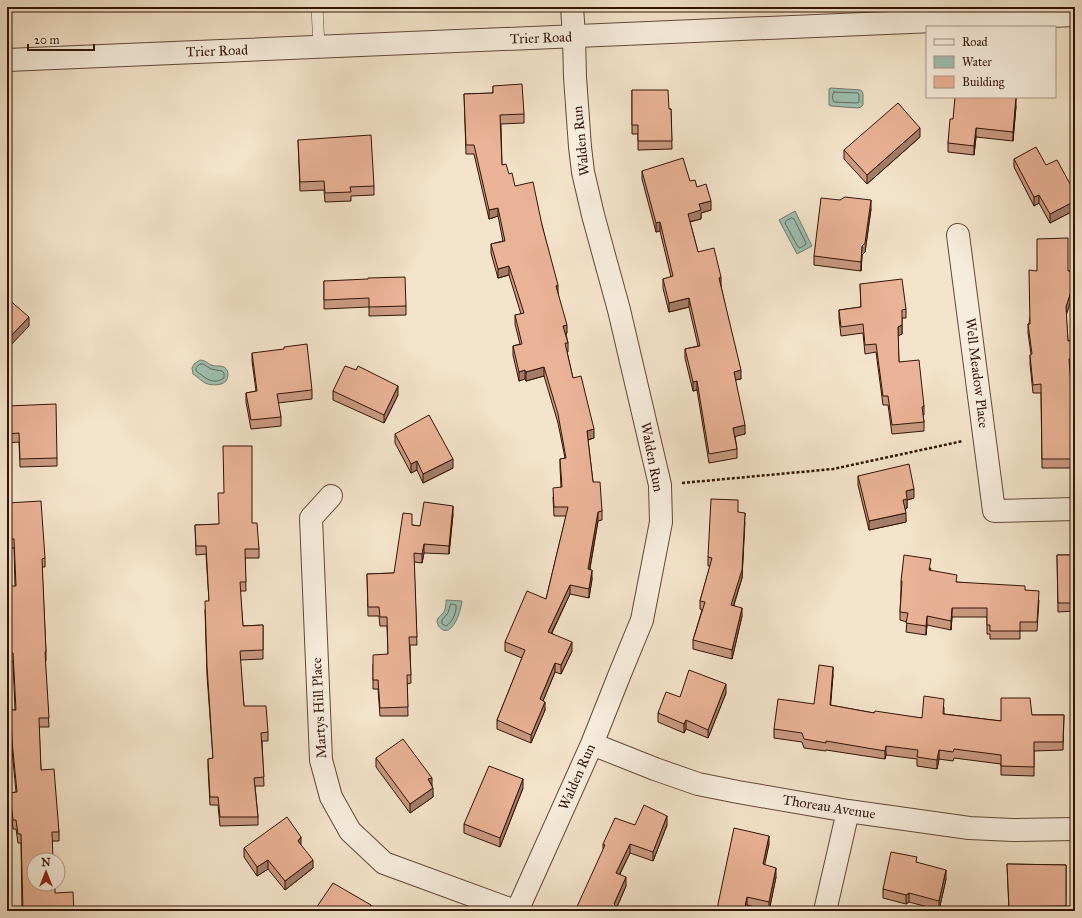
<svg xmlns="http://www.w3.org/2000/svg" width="1082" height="918" font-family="'IM FELL Great Primer',serif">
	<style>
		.water { fill: #9dbfb1; stroke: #737a6d }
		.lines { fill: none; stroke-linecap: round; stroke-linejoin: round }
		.shore { stroke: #68695c; stroke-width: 1 }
		.service-casing { stroke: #634738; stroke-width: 12 }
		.minor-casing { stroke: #634738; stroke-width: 24 }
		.tertiary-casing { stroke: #634738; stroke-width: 24 }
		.path { stroke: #331307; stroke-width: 2.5; stroke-dasharray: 3 2; stroke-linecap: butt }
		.service { stroke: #f7eddd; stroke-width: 11 }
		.minor { stroke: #f7eddd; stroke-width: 22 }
		.tertiary { stroke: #f7eddd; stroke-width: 22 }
		.wall { fill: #c99981; stroke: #331307 }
		.shaded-wall { fill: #a47d69; stroke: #331307 }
		.building { fill: #eab296; stroke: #331307 }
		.labels { text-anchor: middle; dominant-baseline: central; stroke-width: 3; stroke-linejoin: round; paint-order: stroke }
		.street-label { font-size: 14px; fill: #331307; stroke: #f7eddd }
	</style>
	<rect width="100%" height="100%" fill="#f3e3ca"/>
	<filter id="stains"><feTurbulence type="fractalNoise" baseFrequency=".005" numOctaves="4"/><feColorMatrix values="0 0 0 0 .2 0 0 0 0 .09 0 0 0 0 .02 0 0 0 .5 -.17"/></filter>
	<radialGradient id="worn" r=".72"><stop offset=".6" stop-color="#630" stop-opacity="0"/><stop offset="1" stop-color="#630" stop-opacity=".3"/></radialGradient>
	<!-- water -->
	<path class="water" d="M831,88L861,90L863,93V105L861,107L858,108L831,106L829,105V89Z
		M795,211L812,246L797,254L779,220Z
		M200,360C205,360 207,363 211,365C215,367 220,365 224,367C227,369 228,371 228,375C228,385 216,386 208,384C203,383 198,377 193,374L192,368L194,364Z
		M446,600L462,601C461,610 454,634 443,630C440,628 438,626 437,622C437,616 444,615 445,609C446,606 446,603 446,600Z"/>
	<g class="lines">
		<!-- shore -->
		<path class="shore" d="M834,92L858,93L859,95V102L857,103L834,102C832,100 832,94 834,92Z
			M792,218L794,219L806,243L805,245L800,248L798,247L785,223L786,221Z
			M200,364H203L211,369L222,371L224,373V378C212,386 205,377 196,371V368Z
			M451,604L456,605C457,612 452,623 446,626L442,624V620L448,613L450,606Z"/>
		<defs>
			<path id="service" d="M317,7L319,47"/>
			<path id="minor" d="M958,235L994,511L1075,509
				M331,496L311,518L321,760L331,797L350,831L384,863L515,911
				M592,744L655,769L698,784L738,792L848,811L969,828L1013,830L1075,829
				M517,911L592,744L619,676L642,620L661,522L660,485L619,310L593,215L583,172L580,147L575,77L574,36L572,7
				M825,911L848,811"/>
			<path id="tertiary" d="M7,60L1075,15"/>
		</defs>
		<!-- service casing -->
		<use href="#service" class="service-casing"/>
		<!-- minor casing -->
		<use href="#minor" class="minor-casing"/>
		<!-- tertiary casing -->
		<use href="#tertiary" class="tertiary-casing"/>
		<!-- path -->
		<path class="path" d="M682,483L833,469L963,441"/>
		<!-- service -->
		<use href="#service" class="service"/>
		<!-- minor -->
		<use href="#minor" class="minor"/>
		<!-- tertiary -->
		<use href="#tertiary" class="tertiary"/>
	</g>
	<!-- wall -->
	<path class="wall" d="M493,86L524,114V123L501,124L502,165L509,174L515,186L542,225L558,294L567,333L566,334L568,343V352H567L573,378L594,438L588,440L593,482L602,511V520L598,521L590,569L592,579L589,598L570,594L552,633L572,651L561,674L555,672L543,701L545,710L531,743L497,729V720L522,658L505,651V642L546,599L566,516H554L553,497L561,487L560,467V459L565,458L558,423L544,376L526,381L525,379L519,381L513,355V346L520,344L515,324V315L521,314L509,275L498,278L491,253V244L503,241L498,216L489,219L474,154H466L464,94L493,93Z
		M632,90L669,109H671L672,149L638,150V134H632Z
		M1016,106L1013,141L976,137L974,155L948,152V143L953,119Z
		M920,137L867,184L844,159V150Z
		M298,140L374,186V195L351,196V201L325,202L324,190L300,191Z
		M1014,159L1046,165L1075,193V210L1050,223L1039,203L1034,206L1014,167Z
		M642,171L690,181L697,187L711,210L701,213V219L690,222L698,252L721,286L741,379L735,380L745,434L735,436L737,449V458L709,463L697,390L693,391L685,358V349L698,346L689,307L669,312L663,288V279L671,277L660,231L656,232L642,179Z
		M871,209L865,252L862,255L861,271L814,265V256Z
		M1037,271H1075V288L1066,314L1068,341L1075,340V367L1070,368L1072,398H1075V468H1042L1041,393H1033L1030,364V355L1031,354L1028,333V324H1029Z
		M324,281L406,306V315L369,316V307L324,309Z
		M860,284L906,309V318H902V334L898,335L899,362L924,406V415H923L924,422V431L892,434L888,405H883L876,352L865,354L863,333L841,336L839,318V310L861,307Z
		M252,353L312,390V399L278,403L281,417V426L251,429L246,402V393L256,391L252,361Z
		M333,391L398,395L384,423L333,400Z
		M7,406L57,458V466L20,467L19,442L7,443Z
		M395,434L453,468L423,483L417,470L411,473L395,443Z
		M858,476L914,498L907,500V508H905L906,522L869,530L858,485Z
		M7,503L45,558V567H42L46,652V661H45L49,727H39L41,770L59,832V841H53L22,911L21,843H18L16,829H13L10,801V793L16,792L12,750L11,719V710H15L13,662H10L8,595L15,586L14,548H7Z
		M738,512L745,522L742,578L734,605L742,616L732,659L693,649V640L702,610L700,609V601L710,566H708V557Z
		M453,514L449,554L424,553L422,563L414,562L417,645H410L411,683L407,684L408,716H380L378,689H373V664L388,654L387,626H380L379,616H368L367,574L394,573L412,525L420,526Z
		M252,523L259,549V558H245L246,591H240L243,626L263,625V659L240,660L244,706L268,732V741H262L264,786H255L258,817V825L220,826L218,805H210L208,767V759L213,758L207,675L205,610L209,601L206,554L196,555L195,525Z
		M1057,555H1075V611L1058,612Z
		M931,568L930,571L957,582L1025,590L1039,600L1037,631H1020V639H990V634H987V617H952L951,630L927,625L926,635L906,632L907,622L900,620V612L901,590V581Z
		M833,675L830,705L874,713L922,718L944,707V714L1001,721L1032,715H1064L1063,750L1034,751V776L1001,775V764L954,758L953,761L939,759L937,769L917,766V759L886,755L885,759L826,750V751L804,748L802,742L774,738V729L814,704Z
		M726,693L708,738L686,729L684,733L658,722V713L680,697Z
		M376,758L432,786L433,797L410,813L376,767Z
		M523,788L500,847L464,833V824Z
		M635,825H667L653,861L630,853L620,874L626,886L616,909V911L603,848V844Z
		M769,844L764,865L776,877L769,911L747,905L746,911H707L717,909Z
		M301,845L313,868L285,890L268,869L257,876L244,857V848Z
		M917,862L946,879L939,910L909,902L906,904L883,898V889Z
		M1007,864L1066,865V911H1009Z"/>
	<!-- shaded-wall -->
	<path class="shaded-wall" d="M1016,97V106L1013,141V132Z
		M920,128V137L867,184V175Z
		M976,128V137L974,155V146Z
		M1039,195V203L1034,206V197Z
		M871,200V209L865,252L862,255L861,271V262L862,246Z
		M711,201V210L701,213V219L688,222V214L699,204Z
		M1075,201V210L1050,223V214Z
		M498,208V216L489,219V210Z
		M660,222V231L656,232V223Z
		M509,266V275L498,278V269Z
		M721,277V286L719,278Z
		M1075,279V288L1066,316V307Z
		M558,285V294L556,286Z
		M689,298V307L669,312V303Z
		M29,317V326L7,349V340Z
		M567,325V333L563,334V326Z
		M902,325V334L898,336V327Z
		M544,367V376L526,381V372Z
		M525,370V379L519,381V372Z
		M741,370V379L734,380V372Z
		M697,381V390L693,391V382Z
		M398,386V395L384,423V415Z
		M745,425V434L733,437V428Z
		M594,429V438L587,440V431Z
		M453,459V468L423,483V474Z
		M417,461V470L411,473V464Z
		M914,489V498L907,500V508L903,509V500L906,491Z
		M453,506V514L449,554V546Z
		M598,512V521L588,578V569Z
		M745,513L742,578L731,613V605Z
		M906,513V522L869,530V521Z
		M424,544V553L422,563V554Z
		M592,570V579L589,598V589Z
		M570,585V594L548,640V632Z
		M742,608V616L732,659V650Z
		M952,608V617L951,630V621Z
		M927,616V625L926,635V626Z
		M572,642V651L561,674V665Z
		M555,663V672L540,708V699Z
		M833,667V675L830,714V705Z
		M726,684V693L708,738V730Z
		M545,702V710L531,743V735Z
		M686,720V729L684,733V724Z
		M886,746V755L885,759V751Z
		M939,750V759L937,769V760Z
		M432,778V786L428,779Z
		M523,779V788L500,847V838Z
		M433,788V797L410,813V804Z
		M667,816V825L653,861V852Z
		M769,836V844L763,873V864Z
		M301,837V846L298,841Z
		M630,844V853L616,881V873Z
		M268,860V869L257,876V867Z
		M313,860V868L285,890V881Z
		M776,868V877L769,911V902Z
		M946,870V879L939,910V901Z
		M626,877V886L616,909V911H614V904Z
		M909,893V902L906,904V895Z
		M747,897V905L746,911H744Z
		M371,905V911L368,910Z"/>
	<!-- building -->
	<path class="building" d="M522,84L524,114L500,115L502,165L506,164L509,174L512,173L515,186L533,182L542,225L558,285L556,286L567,325L563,326L568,343H565L573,378L581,376L594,429L587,431L593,482H600L602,511L598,512L588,569L592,570L589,589L570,585L548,632L572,642L561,665L555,663L540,699L545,702L531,735L497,720L525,650L505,642L527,591L546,599L568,507H554L553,488L562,487L560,459L566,458L558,414L544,367L526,372L525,370L519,372L513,346L522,344L515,315L524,313L509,266L498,269L491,244L505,241L498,208L489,210L474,145H466L464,94L493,93V86Z
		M632,90H668L669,109H671L672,141H638V125H632Z
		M955,97H1016L1013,132L976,128L974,146L948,143L950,119H953Z
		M898,103L920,128L867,175L844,150Z
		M371,135L374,186L350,187L351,192L325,193L324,181L300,182L298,140Z
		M1036,147L1046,165L1057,160L1075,193V201L1050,214L1039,195L1034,197L1014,159Z
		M683,158L690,181L695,180L697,187L706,184L711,201L699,204L701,210L688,214L698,252L714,248L721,277L719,278L741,370L734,372L745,425L733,428L737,449L709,454L697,381L693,382L685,349L700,346L689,298L669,303L663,279L673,276L660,222L656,223L642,171Z
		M845,197L871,200L865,243L862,246L861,262L814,256L821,198L840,200Z
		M1068,238V271H1075V279L1066,307L1068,341L1075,340V358L1069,359L1072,398H1075V459H1042L1041,384L1033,385L1030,355L1032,354L1028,324H1030L1029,270L1037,271V239Z
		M405,277L406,306L369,307V298L324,300V281L368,279V278Z
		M902,279L906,309L902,310V325L898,327L899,362L919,360L924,406L922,407L924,422L892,425L888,396H883L876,344L865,345L863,324L841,327L839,310L861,307L860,284Z
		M7,298L29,317L7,340Z
		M307,344L312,390L277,394L281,417L251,420L246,393L257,391L252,353L284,349V347Z
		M345,366L356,370L358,366L398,386L384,415L333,391Z
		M56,404L57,458L20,459L19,433L7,434V406Z
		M429,415L453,459L423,474L417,461L411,464L395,434Z
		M223,446H252V523H257L259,549H245L246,582H240L243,626L263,625V650L240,651L244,706H266L268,732L261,733L264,777L254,778L258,817H220L218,797H210L208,759L213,758L207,666L205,601H209L206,546H196L195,525L219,524L218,493H224Z
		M909,464L914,489L906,491L907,499L903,500L906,513L869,521L858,476Z
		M711,499L738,500V512L745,513L742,570L731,605L742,608L732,650L693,640L705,602L700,601L712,558L708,557Z
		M41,501L45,558L42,559L46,652H45L49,718H39L41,770L54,769L59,832H52L53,860H34V884H55V893L73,892L74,911H23L21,834H18L16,820H13L10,793L17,792L12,741L11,710H16L13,653H10L8,586H16L14,539H7V503Z
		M424,502L453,506L449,546L424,544L422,554L414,553L417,637H409L411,675H407L408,707L380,708L378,680H373V655L388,654L387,617H380L379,607H368L367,574L394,573L403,513L412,514V525L420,526Z
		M904,555L931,559L929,570L957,575L956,582L1025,586V590L1039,591L1037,622H1020V631H990V625H987V608H952L951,621L927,616L926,626L906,623L908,613L900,612L902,581H901Z
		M1057,555H1075V603H1058Z
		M819,665L833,667L830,705L874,713L875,711L922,718L924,696L944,699L943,714L1001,721V698H1030L1032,715H1064L1063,742H1034V767L1001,766V755L954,749L953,752L939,750L937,760L917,757L918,750L886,746L885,751L826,741V743L804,739L802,733L774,729L778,699L814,704Z
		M689,670L726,684L708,730L686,720L684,724L658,713L666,692L680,697Z
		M403,739L432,778L428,779L433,788L410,804L376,758Z
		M489,766L523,779L500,838L464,824Z
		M644,805L667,816L653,852L630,844L616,873L626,877L614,904L616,906L614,911H575L605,845L603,844L615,818L635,825Z
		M287,817L301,837L298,841L313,860L285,881L268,860L257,867L244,848Z
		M734,828L769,836L763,864L776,868L769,902L747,897L744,911H707L708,907L717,909Z
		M891,852L917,857L916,862L946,870L939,901L909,893L906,895L883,889Z
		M1007,864L1066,865V906L1009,907Z
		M333,883L371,905L368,910L370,911H314Z"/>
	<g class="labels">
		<!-- street labels -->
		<g class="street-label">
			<text transform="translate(541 38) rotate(-2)">Trier Road</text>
			<text transform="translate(217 51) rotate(-2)">Trier Road</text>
			<text transform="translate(581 141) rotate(-96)">Walden Run</text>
			<text transform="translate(977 373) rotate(83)">Well Meadow Place</text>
			<text transform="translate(652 457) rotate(79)">Walden Run</text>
			<text transform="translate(319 708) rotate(-93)">Martys Hill Place</text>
			<text transform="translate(577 777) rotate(-66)">Walden Run</text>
			<text transform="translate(829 807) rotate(9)">Thoreau Avenue</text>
		</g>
	</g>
	<!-- margin -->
	<rect width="1082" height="918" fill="none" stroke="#f3e3ca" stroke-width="24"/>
	<rect x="8" y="8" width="1066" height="902" fill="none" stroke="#331307" stroke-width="2"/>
	<rect x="12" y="12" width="1058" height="894" fill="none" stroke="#331307"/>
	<!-- legend -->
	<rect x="926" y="26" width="130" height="72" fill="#f7eddd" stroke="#a99687"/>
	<rect x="934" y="39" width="20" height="6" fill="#f7eddd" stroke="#a99687"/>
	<text x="962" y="46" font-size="12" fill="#331307">Road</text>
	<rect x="934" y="56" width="20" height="12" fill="#9dbfb1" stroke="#a99687"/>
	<text x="962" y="66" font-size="12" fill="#331307">Water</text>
	<rect x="934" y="76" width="20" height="12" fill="#eab296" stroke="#a99687"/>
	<text x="962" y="86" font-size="12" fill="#331307">Building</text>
	<!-- north arrow -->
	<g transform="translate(46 872)"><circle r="19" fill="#f7eddd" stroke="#a99687"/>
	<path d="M0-3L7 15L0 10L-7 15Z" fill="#8f2418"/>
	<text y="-6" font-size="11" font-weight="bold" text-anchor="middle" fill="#331307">N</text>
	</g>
	<!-- scale -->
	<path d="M28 44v6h66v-6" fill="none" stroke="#331307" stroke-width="2"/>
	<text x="34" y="44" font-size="12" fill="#331307" stroke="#f7eddd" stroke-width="3" paint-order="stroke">20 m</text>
	<rect width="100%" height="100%" filter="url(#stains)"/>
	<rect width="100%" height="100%" fill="url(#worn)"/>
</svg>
